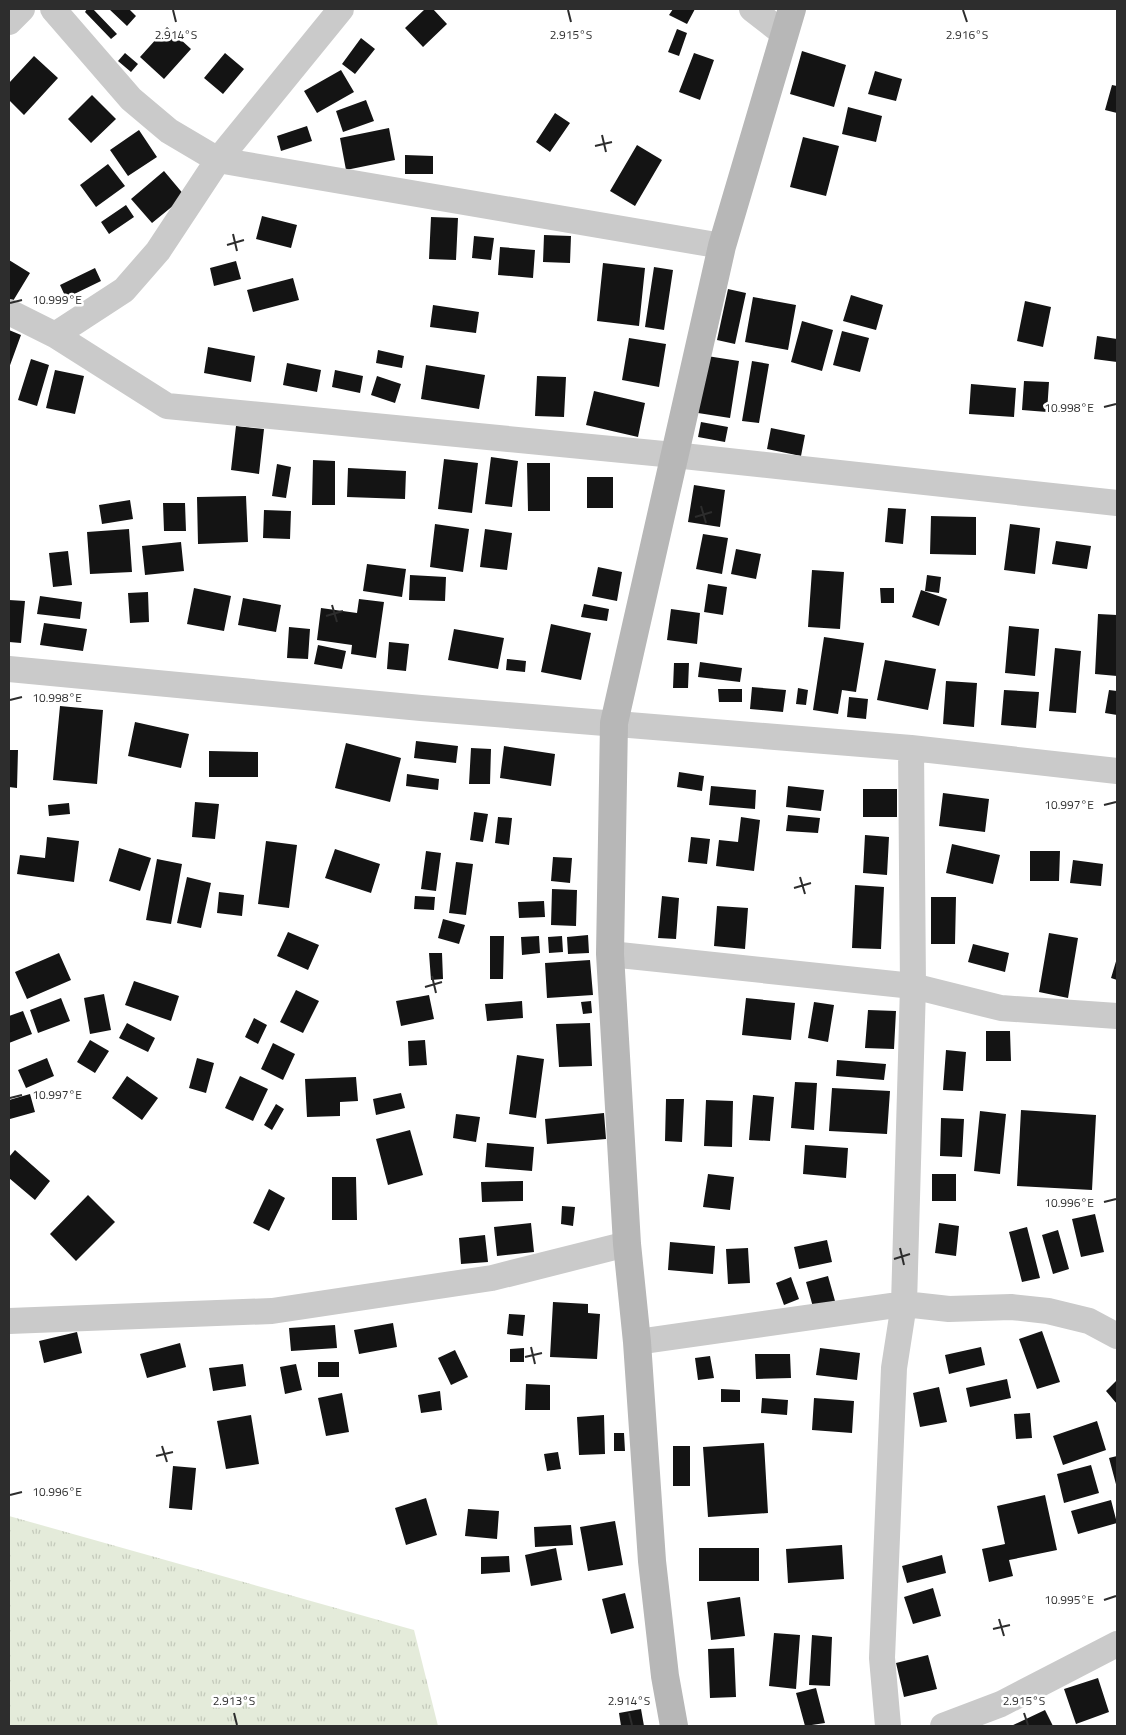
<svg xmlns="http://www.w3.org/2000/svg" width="1126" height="1735" font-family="'Titillium Web',sans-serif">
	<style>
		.grass { fill: url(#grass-tufts) }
		.building { fill: #141414 }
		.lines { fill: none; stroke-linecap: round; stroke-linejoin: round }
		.street { stroke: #cacaca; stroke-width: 26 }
		.secondary { stroke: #b7b7b7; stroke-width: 28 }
		.ticks { fill: none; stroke: #2d2d2d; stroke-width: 2 }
		.ticks-label { font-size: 12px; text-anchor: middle; fill: #2d2d2d; stroke: #fff; stroke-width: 5; stroke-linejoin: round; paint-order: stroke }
	</style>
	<defs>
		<pattern id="grass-tufts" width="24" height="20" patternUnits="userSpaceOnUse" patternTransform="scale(1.25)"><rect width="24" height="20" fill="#e4ebda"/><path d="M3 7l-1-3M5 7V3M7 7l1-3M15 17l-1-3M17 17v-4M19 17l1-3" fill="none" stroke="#c4cabb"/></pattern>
	</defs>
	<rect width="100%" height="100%" fill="#fff"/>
	<!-- grass -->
	<path class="grass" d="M9,1516L414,1630L438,1726H9Z"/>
	<!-- building -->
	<path class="building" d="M87,9H93L117,34L111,39L85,12Z
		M109,9H129L136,16L127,26Z
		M425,9H433L447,24L423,47L405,28Z
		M673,9H695L687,24L669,15Z
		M167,27L191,49L164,79L140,57Z
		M677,29L687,33L679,56L668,52Z
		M361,38L375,49L355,74L342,64Z
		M802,51L846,65L834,107L790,94Z
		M125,53L138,64L131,72L118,61Z
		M225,53L244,69L223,94L204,78Z
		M694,53L714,60L700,100L679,92Z
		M34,56L58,78L24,115L9,100V83Z
		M341,70L354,92L317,113L304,91Z
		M875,71L902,79L896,101L868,94Z
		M1112,85L1117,86V113L1105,110Z
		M92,95L116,119L91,143L68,119Z
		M366,100L374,121L343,132L336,111Z
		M848,107L882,116L876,142L842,134Z
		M555,113L570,123L550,152L536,142Z
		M307,126L312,141L281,151L277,136Z
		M389,128L395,160L346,170L340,138Z
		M139,130L157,157L128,176L110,150Z
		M803,137L839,146L826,196L790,187Z
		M637,145L662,160L635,206L610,191Z
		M405,155L433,156V174H405Z
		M108,164L125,186L96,207L80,185Z
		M164,171L185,196L152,223L131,199Z
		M126,205L134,217L109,234L101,222Z
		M262,216L297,225L291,248L256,239Z
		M431,217L458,218L456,260L429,259Z
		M544,235L571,236L570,263L543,262Z
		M474,236L494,238L491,260L472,258Z
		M500,247L535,250L533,278L498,275Z
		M9,260L30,273L13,301L9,299Z
		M236,261L241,279L214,286L210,268Z
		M603,263L645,268L639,326L597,321Z
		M654,267L673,270L664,330L645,327Z
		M95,268L101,281L66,298L60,285Z
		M293,278L299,300L253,312L247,290Z
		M728,289L746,293L735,344L717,340Z
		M851,295L883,305L876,330L843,321Z
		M753,297L796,305L788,350L745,342Z
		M1025,301L1051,307L1043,347L1017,341Z
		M433,305L479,312L476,333L430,327Z
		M802,321L833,330L822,371L791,362Z
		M9,330L21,335L9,368Z
		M842,331L869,338L860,372L833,365Z
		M1097,336L1117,339V362L1094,359Z
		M629,338L666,344L659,387L622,380Z
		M208,347L255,356L251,382L204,373Z
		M378,350L404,356L402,368L376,363Z
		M707,356L739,361L730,418L698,413Z
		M31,359L49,365L37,406L18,400Z
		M752,361L769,364L759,423L742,421Z
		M287,363L321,370L317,392L283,385Z
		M426,365L485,375L479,409L421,399Z
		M55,370L84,376L75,414L46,408Z
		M335,370L363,376L360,393L332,387Z
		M377,376L401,384L395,403L371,395Z
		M537,376L566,377L564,417L535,416Z
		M1024,381L1049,382L1047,412L1022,410Z
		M971,384L1016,388L1014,417L969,414Z
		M594,391L645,403L638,437L586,425Z
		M701,422L728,427L725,442L698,437Z
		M236,426L264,429L259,474L231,470Z
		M771,428L805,435L801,456L767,449Z
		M491,457L518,461L512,507L485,504Z
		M444,459L478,463L472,513L438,509Z
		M313,460L335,461V505H312Z
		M527,463H550V511H528Z
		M277,464L291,467L286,498L272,496Z
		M348,468L406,471L405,499L347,497Z
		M587,477H613V508H587Z
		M694,485L725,490L720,527L688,522Z
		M246,496L248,542L198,544L197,497Z
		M130,500L133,519L102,524L99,505Z
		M163,503H185L186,531H164Z
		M888,508L906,509L903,544L885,542Z
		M264,510L291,511L290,539L263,538Z
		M931,516L976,517V555L930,554Z
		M435,524L469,529L463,572L430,567Z
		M1010,524L1040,528L1035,574L1004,570Z
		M129,529L132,572L90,574L87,532Z
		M485,529L512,533L507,570L480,567Z
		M703,534L728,538L722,574L696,569Z
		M1056,541L1091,546L1087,569L1052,564Z
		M181,542L184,571L145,575L142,546Z
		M736,549L761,554L756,579L731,574Z
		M68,551L72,585L53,587L49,553Z
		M367,564L406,569L402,597L363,591Z
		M598,567L622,572L617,601L592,596Z
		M812,570L844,572L840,629L808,627Z
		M410,575L446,577L445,601L409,600Z
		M927,575L941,577L939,593L925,591Z
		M708,584L727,587L723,615L704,612Z
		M194,588L231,596L224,631L187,624Z
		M880,588H894V603H881Z
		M921,590L947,599L939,626L912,617Z
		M148,592L149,622L130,623L128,593Z
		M40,596L82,602L80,619L37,614Z
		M243,598L281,605L276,632L238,625Z
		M359,599L384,602L376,658L351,654L352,645L317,640L321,608L357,613Z
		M9,600L25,601L21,643L9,642Z
		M584,604L609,609L607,621L581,617Z
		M671,609L700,613L697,644L667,640Z
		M1098,614L1117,615V676L1095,674Z
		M44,623L87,629L83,651L40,645Z
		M551,624L591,633L581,680L541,672Z
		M1009,626L1039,629L1035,676L1005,673Z
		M289,627L310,629L308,659L287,658Z
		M454,629L504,638L498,669L448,660Z
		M824,637L864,643L856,692L842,690L838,714L813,710Z
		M389,642L409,644L406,671L387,669Z
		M318,645L346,651L342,669L314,664Z
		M1055,648L1081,651L1076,713L1049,711Z
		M507,659L526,661L525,672L506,670Z
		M885,660L936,669L928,710L877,700Z
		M700,662L742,668L740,682L698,677Z
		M674,663H689L688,688H673Z
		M946,681L977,683L974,727L943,724Z
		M752,687L786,690L783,712L750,709Z
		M798,688L808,690L806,705L796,704Z
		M718,689H742V702H719Z
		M1004,690L1039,692L1036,728L1001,725Z
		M1109,690L1117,691V715L1105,713Z
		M849,697L868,699L866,719L847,717Z
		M60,706L103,710L97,784L53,780Z
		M135,722L189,734L181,768L128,756Z
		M416,741L458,746L456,763L414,758Z
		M346,743L401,758L390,802L335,788Z
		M504,746L555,754L551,786L500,778Z
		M471,748L491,749L490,784H469Z
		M9,750H18L17,788L9,787Z
		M209,751L258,752V777H209Z
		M679,772L704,776L702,791L677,787Z
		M407,774L439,779L438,790L406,786Z
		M711,786L756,790L755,809L709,805Z
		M788,786L824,790L821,811L786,807Z
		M863,789H897V817H863Z
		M943,793L989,799L985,832L939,826Z
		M195,802L219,804L215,839L192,837Z
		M69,803L70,814L49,816L48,805Z
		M474,812L488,814L483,842L470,840Z
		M788,815L820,818L818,833L786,831Z
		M498,817L512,818L509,845L495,843Z
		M741,817L760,820L754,871L716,866L719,840L738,842Z
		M865,835L889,837L887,875L863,873Z
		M47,837L79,841L74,882L17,874L20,855L45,858Z
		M691,837L710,839L707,864L688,862Z
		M266,841L297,845L289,908L258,904Z
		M952,844L1000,855L993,884L946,873Z
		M119,848L151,858L140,891L109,881Z
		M335,849L380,864L371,893L325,878Z
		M426,851L441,853L436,891L421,889Z
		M1030,851H1060L1059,881H1030Z
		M553,857L572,858L570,883L551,881Z
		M157,859L182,864L171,924L146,920Z
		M1073,860L1103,864L1101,886L1070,883Z
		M456,862L473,864L466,915L449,913Z
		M187,877L211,883L201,928L177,923Z
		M855,885L884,887L881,949L852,948Z
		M552,889L577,890L576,926L551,925Z
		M219,892L244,895L242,916L217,913Z
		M415,896L435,897L434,910L414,909Z
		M662,896L679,898L676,939L658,938Z
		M931,897H956L955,944H931Z
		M544,901L545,917L519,918L518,902Z
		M717,906L748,908L745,949L714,946Z
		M443,919L465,925L459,944L438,938Z
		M288,932L319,945L308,970L277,956Z
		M1049,933L1078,938L1068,998L1039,992Z
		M588,935L589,953L568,954L567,937Z
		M490,936H504L503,979H490Z
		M539,936L540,953L522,955L521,937Z
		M562,936L563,952L549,953L548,937Z
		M973,944L1009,953L1005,972L968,962Z
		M59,953L71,980L27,999L15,972Z
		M429,953H442L443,979L431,980Z
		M1117,958V980L1111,978Z
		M590,960L593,995L547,998L545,963Z
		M134,981L179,996L171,1021L125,1005Z
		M296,990L319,1001L303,1033L280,1022Z
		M104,994L111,1030L90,1034L84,998Z
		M429,995L434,1019L401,1026L396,1001Z
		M61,998L70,1021L38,1033L30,1010Z
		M746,998L795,1003L791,1040L742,1035Z
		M522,1001L523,1018L487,1021L485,1004Z
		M591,1001L592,1013L583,1014L581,1002Z
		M814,1002L834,1005L828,1042L808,1038Z
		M868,1010L896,1011L894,1049L865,1048Z
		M23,1011L32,1034L9,1043V1016Z
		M254,1018L267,1025L258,1044L245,1037Z
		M127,1023L155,1038L148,1052L119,1038Z
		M590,1023L592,1066L559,1067L556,1024Z
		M986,1031H1010L1011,1061H986Z
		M90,1040L109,1051L95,1073L77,1062Z
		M425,1040L427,1065L409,1066L408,1041Z
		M273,1043L295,1054L283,1080L261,1069Z
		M946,1050L966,1052L963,1091L943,1090Z
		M517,1055L544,1059L536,1118L509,1114Z
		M47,1058L54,1076L26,1088L18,1070Z
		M197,1058L214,1063L206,1093L189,1088Z
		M837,1060L886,1064L884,1080L836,1076Z
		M127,1076L158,1098L142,1120L112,1098Z
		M240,1076L268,1089L253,1121L225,1108Z
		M356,1077L358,1101L340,1102V1116L307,1117L305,1079Z
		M795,1082L817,1083L814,1130L791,1128Z
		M832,1088L890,1091L887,1134L829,1131Z
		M401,1093L405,1108L376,1115L373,1099Z
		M30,1094L35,1112L10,1119L9,1100Z
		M753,1095L774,1097L770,1141L749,1140Z
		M666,1099H684L682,1142L665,1141Z
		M706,1100L733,1101L732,1147L704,1146Z
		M276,1104L284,1109L272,1130L264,1125Z
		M1021,1110L1096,1115L1092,1190L1017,1186Z
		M980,1111L1006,1114L1000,1174L974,1171Z
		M604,1113L606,1139L547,1144L545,1119Z
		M456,1114L480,1117L476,1142L453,1138Z
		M941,1118L964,1119L962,1157L940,1156Z
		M410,1130L423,1175L388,1185L376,1139Z
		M487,1143L534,1147L532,1171L485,1167Z
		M805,1145L848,1148L846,1178L803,1174Z
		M15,1150L50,1181L35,1200L9,1178V1157Z
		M708,1174L734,1177L730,1210L703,1207Z
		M932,1174H956V1201H932Z
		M332,1177H356L357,1220H332Z
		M523,1181V1201L482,1202L481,1182Z
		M269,1189L285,1198L269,1231L253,1223Z
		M88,1195L115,1222L76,1261L50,1234Z
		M562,1206L575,1207L573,1226L561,1224Z
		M1095,1214L1104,1252L1081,1257L1072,1219Z
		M531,1223L534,1252L497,1256L494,1227Z
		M939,1223L959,1226L956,1256L935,1253Z
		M1027,1227L1040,1278L1022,1282L1009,1232Z
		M1058,1230L1069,1269L1053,1274L1042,1235Z
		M485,1235L488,1262L461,1264L459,1238Z
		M827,1240L832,1262L799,1269L794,1247Z
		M670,1242L715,1246L713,1274L668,1270Z
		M748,1248L750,1283L728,1284L726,1249Z
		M828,1276L835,1301L813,1307L806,1282Z
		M791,1277L799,1299L784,1305L776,1283Z
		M553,1302L588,1304V1313L600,1314L597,1359L550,1357Z
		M509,1314L525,1315L523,1336L507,1334Z
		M393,1323L397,1347L359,1354L354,1330Z
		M335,1325L337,1348L291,1351L289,1328Z
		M1042,1331L1060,1382L1037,1389L1019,1339Z
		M77,1332L82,1353L44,1363L39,1341Z
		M180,1343L186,1367L147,1378L140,1354Z
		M981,1347L985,1365L949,1374L945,1355Z
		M524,1348V1362H510V1349Z
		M820,1348L860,1353L857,1380L816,1375Z
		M455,1350L468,1377L451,1385L438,1358Z
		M755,1354H790L791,1378L756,1379Z
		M710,1356L714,1378L698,1380L695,1358Z
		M318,1362H339V1377H318Z
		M243,1364L246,1386L213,1391L209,1368Z
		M296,1364L302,1390L285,1394L280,1367Z
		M1007,1379L1011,1398L970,1407L966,1388Z
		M1117,1380V1404L1106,1391Z
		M526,1384L550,1385V1410H525Z
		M939,1387L947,1422L920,1427L913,1393Z
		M721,1389L740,1390V1402H721Z
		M440,1391L442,1410L421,1413L418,1395Z
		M342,1393L349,1432L326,1436L318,1398Z
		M762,1398L788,1400L787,1415L761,1413Z
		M814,1398L854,1401L852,1433L812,1430Z
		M1030,1413L1032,1438L1016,1439L1014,1414Z
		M251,1415L259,1464L226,1469L217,1421Z
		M604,1415L605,1454L579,1455L577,1417Z
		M1097,1421L1106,1450L1063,1465L1053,1436Z
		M614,1433H624L625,1451H614Z
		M764,1443L768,1513L708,1517L703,1447Z
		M673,1446H690V1486H673Z
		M558,1452L561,1469L547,1471L544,1454Z
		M1117,1456V1488L1109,1458Z
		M1091,1465L1099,1493L1064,1503L1057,1474Z
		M173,1466L196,1468L192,1510L169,1508Z
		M1045,1495L1057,1550L1009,1560L1013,1576L989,1582L982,1549L1005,1544L997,1506Z
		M426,1498L437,1535L406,1545L395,1508Z
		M1111,1500L1117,1523L1078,1534L1071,1511Z
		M468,1509L499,1511L497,1539L465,1536Z
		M615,1521L623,1565L588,1571L580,1527Z
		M571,1525L573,1545L535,1547L534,1527Z
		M842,1545L844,1579L788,1583L786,1549Z
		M556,1548L562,1580L531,1586L525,1555Z
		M699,1548H759V1581H699Z
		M942,1555L946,1573L907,1583L902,1566Z
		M509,1556L510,1572L481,1574V1557Z
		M933,1588L941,1616L913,1624L904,1597Z
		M625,1593L634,1628L611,1634L602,1599Z
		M740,1597L745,1636L711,1640L707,1602Z
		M774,1633L800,1635L796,1689L769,1686Z
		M812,1635L832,1637L830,1686L809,1685Z
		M734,1648L736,1697L710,1698L708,1649Z
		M928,1655L937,1689L904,1697L896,1663Z
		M1098,1678L1109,1712L1076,1724L1064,1689Z
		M816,1688L825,1723L805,1726L796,1693Z
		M641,1709L644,1726H621L619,1713Z
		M1045,1710L1053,1726H1011Z"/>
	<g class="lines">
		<!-- street -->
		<path class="street" d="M53,9L131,99L169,131L218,160L722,246
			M752,9L784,34
			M9,22L22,9
			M9,312L55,335L167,406L674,455L1117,503
			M55,335L124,290L158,251L218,160L341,9
			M9,669L421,708L911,748L1117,771
			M610,954L913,986L1001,1008L1117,1016
			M9,1321L272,1311L492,1278L627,1244
			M637,1342L904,1304L913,986L911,748
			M888,1726L882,1658L894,1368L904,1304L949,1309L1011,1307L1048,1311L1089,1321L1117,1336
			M943,1726L1001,1704L1117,1644"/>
		<!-- secondary -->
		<path class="secondary" d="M674,1726L665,1676L652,1561L637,1342L627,1244L610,954L614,723L722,246L792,9"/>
	</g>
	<!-- ticks -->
	<path class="ticks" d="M173,10L176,22M568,10L571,22M963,10L967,22M602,135L606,152M595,146L612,142M233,234L237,251M227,245L244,240M10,303L22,300M1104,407L1116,404M701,506L706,523M695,517L712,512M332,605L337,622M326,616L343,611M10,700L22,697M1104,805L1116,802M800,877L805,894M794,888L811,883M432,976L436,993M425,987L442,982M10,1098L22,1095M1104,1202L1116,1199M900,1248L904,1265M894,1259L910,1254M531,1347L535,1364M525,1357L542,1353M162,1446L167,1462M156,1456L173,1452M10,1495L22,1492M1104,1600L1116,1596M999,1619L1004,1636M993,1629L1010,1625M234,1713L237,1725M629,1713L632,1725M1024,1713L1028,1725"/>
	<g class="ticks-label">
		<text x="176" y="39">2.914°S</text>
		<text x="571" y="39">2.915°S</text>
		<text x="967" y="39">2.916°S</text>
		<text x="57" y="304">10.999°E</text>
		<text x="1069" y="412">10.998°E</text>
		<text x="57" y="702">10.998°E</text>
		<text x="1069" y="809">10.997°E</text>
		<text x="57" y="1099">10.997°E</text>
		<text x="1069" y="1207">10.996°E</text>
		<text x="57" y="1496">10.996°E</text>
		<text x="1069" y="1604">10.995°E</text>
		<text x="234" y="1705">2.913°S</text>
		<text x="629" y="1705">2.914°S</text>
		<text x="1024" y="1705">2.915°S</text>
	</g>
	<!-- border -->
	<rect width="1126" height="1735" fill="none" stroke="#2d2d2d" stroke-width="20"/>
</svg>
